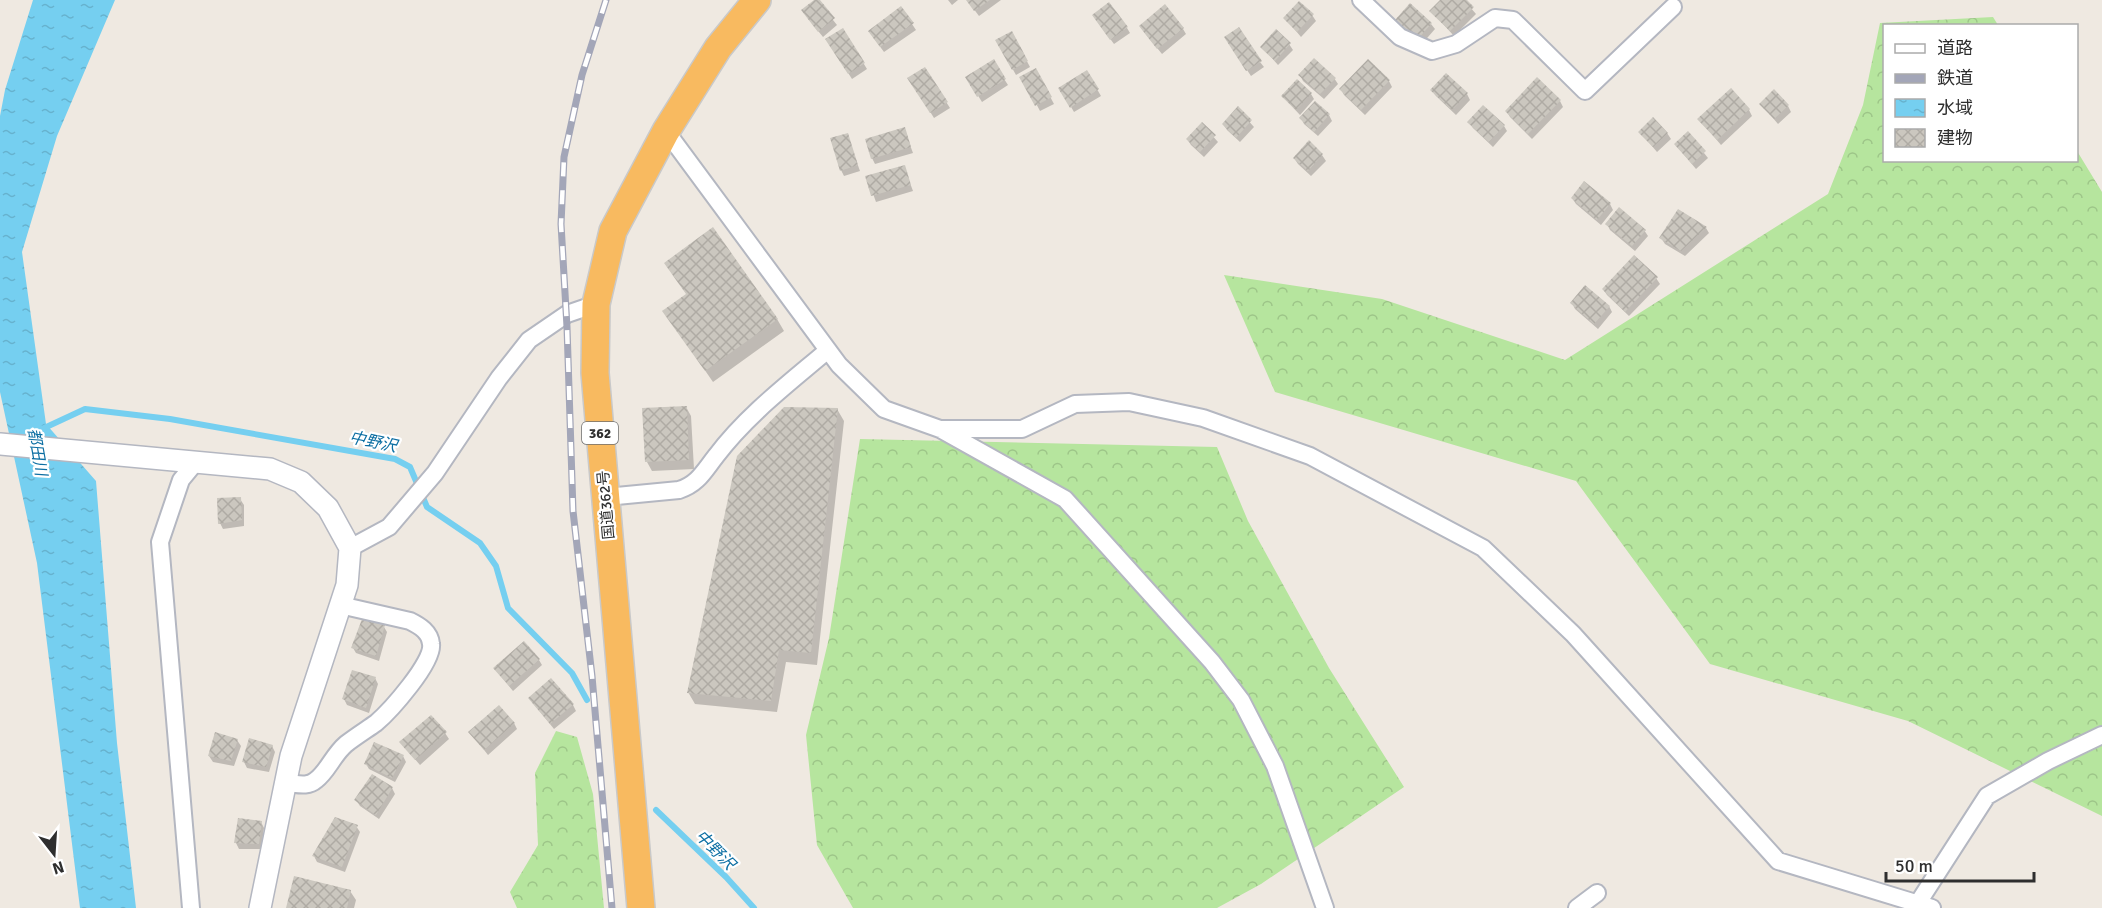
<svg xmlns="http://www.w3.org/2000/svg" width="2102" height="908" font-family="Signika,'Noto Sans JP',sans-serif">
	<style>
		.forest { fill: url(#forest-crowns) }
		.water { fill: url(#water-ripples) }
		.shadow { fill: #0003 }
		.lines { fill: none; stroke-linecap: round; stroke-linejoin: round }
		.stream { stroke: #75cff0; stroke-width: 6 }
		.building { fill: url(#building-cross-hatch) }
		.minor-casing { stroke: #b4b7c1; stroke-width: 20 }
		.tertiary-casing { stroke: #b4b7c1; stroke-width: 24 }
		.trunk-casing { stroke: #c9c9c9; stroke-width: 30 }
		.minor { stroke: #fff; stroke-width: 16 }
		.tertiary { stroke: #fff; stroke-width: 21 }
		.trunk { stroke: #f8ba60; stroke-width: 27 }
		.rail-casing { stroke: #a3a6b8; stroke-width: 7 }
		.rail { stroke: #fff; stroke-width: 4.5; stroke-dasharray: 14; stroke-linecap: butt }
		.labels { text-anchor: middle; dominant-baseline: central; stroke-width: 4.5; stroke-linejoin: round; paint-order: stroke }
		.shield { fill: #fff; stroke: #6d6d6d; stroke-width: 1.5 }
		.shield-label { font-size: 14px; font-weight: bold; fill: #2e2e2e }
		.street-label { font-size: 15px; fill: #2e2e2e; stroke: #fff }
		.water-label { font-size: 16px; font-style: italic; fill: #0d6fa3; stroke: #fff }
	</style>
	<defs>
		<pattern id="forest-crowns" width="20" height="18" patternUnits="userSpaceOnUse" patternTransform="scale(1.5)"><rect width="20" height="18" fill="#b6e59e"/><path d="M2 6a3 3 0 1 1 6 0M12 15a3 3 0 1 1 6 0" fill="none" stroke="#9dc588"/></pattern>
		<pattern id="water-ripples" width="26" height="14" patternUnits="userSpaceOnUse" patternTransform="scale(1.5)"><rect width="26" height="14" fill="#75cff0"/><path d="M2 4q2-2 4 0t4 0M15 11q2-2 4 0t4 0" fill="none" stroke="#66b2ce"/></pattern>
		<pattern id="building-cross-hatch" width="8" height="8" patternUnits="userSpaceOnUse" patternTransform="scale(1.5)"><rect width="8" height="8" fill="#cbc7bf"/><path d="M0 0l8 8M0 8l8-8" fill="none" stroke="#afaba4"/></pattern>
	</defs>
	<rect width="100%" height="100%" fill="#efe9e1"/>
	<!-- forest -->
	<path class="forest" d="M1993,17L1998,25L1884,26V160H2076L2077,151L2102,192V816L1908,721L1710,664L1576,481L1275,392L1224,275L1382,299L1565,360L1828,194L1863,105L1880,23Z
		M860,439L1217,447L1248,521L1329,668L1404,787L1261,884L1217,908H853L817,845L806,735L829,638Z
		M556,731L577,737L593,794L604,908H517L510,892L538,845L535,773Z"/>
	<!-- water -->
	<path class="water" d="M33,0H115L57,136L22,252L46,424L96,481L117,743L136,908H80L37,563L0,392V116L5,90Z"/>
	<!-- shadow -->
	<path class="shadow" d="M817,0L837,25L823,37L806,16Z
		M948,0H958L952,5Z
		M967,0H1001L979,16Z
		M1442,0H1464L1476,14L1454,36L1431,11Z
		M1312,15L1316,21L1301,37L1285,18Z
		M1397,20L1431,24L1435,29L1421,45L1400,26Z
		M1097,21L1127,28L1130,33L1114,44Z
		M912,24L916,30L884,52L873,37Z
		M1183,29L1186,34L1162,54L1144,32Z
		M843,30L867,69L852,79L827,40Z
		M1012,33L1030,67L1016,75L997,41Z
		M1229,43L1260,62L1264,67L1251,76Z
		M1289,44L1293,50L1278,65L1262,47Z
		M993,62L1008,85L982,102L967,78Z
		M925,69L950,108L934,118L909,78Z
		M1036,70L1054,104L1040,111L1022,77Z
		M1087,72L1101,96L1074,112L1060,88Z
		M1300,75L1334,78L1338,84L1324,99L1303,81Z
		M1389,81L1392,87L1365,115L1344,95L1341,89Z
		M1432,91L1467,94L1470,100L1456,115L1436,96Z
		M1311,94L1314,99L1300,115L1283,97Z
		M1560,101L1563,107L1532,139L1510,117L1507,112Z
		M1761,104L1788,106L1791,112L1778,124Z
		M1238,109L1254,127L1240,142L1227,130L1223,124Z
		M1749,110L1752,116L1721,145L1699,119Z
		M1329,115L1332,121L1318,136L1304,124L1301,118Z
		M1469,122L1504,126L1507,131L1493,147L1473,128Z
		M1202,124L1218,142L1204,157L1191,145L1187,139Z
		M904,129L913,153L875,164L872,158Z
		M1640,132L1667,133L1671,139L1657,152Z
		M1688,133L1708,158L1696,169L1675,144Z
		M847,135L860,171L844,176L841,170Z
		M1322,155L1326,161L1311,176L1298,164L1294,158Z
		M904,167L913,191L876,202L867,177Z
		M1572,198L1610,204L1613,210L1601,225L1576,204Z
		M1607,224L1644,230L1648,236L1635,251L1610,230Z
		M1706,228L1709,233L1685,256L1665,244L1661,238Z
		M1656,278L1660,284L1629,316L1607,295L1603,289Z
		M687,295L777,319L784,331L713,382L664,311Z
		M1572,303L1609,306L1612,312L1598,329L1575,309Z
		M686,407L691,416L694,469L652,471L647,462Z
		M837,409L844,421L817,665L786,662L777,712L695,704L688,692Z
		M240,499L244,505V526L223,529L220,523Z
		M384,627L387,632L379,661L356,653L353,648Z
		M539,660L542,665L513,691L495,669Z
		M375,678L378,684L369,713L347,705L344,699Z
		M529,698L573,705L576,711L554,729Z
		M514,723L517,729L488,755L470,732Z
		M445,733L449,739L420,765L401,743Z
		M237,740L241,746L234,766L213,762L209,756Z
		M272,746L275,752L269,772L247,768L244,762Z
		M403,756L406,762L395,782L369,769L366,764Z
		M392,788L395,794L379,819L360,806L356,800Z
		M261,822L264,828L261,849H239L236,843Z
		M356,826L360,832L345,872L317,862L314,856Z
		M350,891L356,900L354,908H288Z"/>
	<g class="lines">
		<!-- stream -->
		<path class="stream" d="M42,429L85,409L170,419L395,459L410,467L427,507L480,543L496,566L508,608L572,673L587,700
			M656,810L726,877L754,908"/>
	</g>
	<!-- building -->
	<path class="building" d="M814,0H820L835,18L818,32L801,10Z
		M966,0H990L974,11Z
		M1440,0H1467L1474,7L1450,31L1429,11Z
		M1299,1L1314,14L1297,32L1283,18Z
		M1109,2L1128,27L1110,40L1092,15Z
		M1410,3L1432,23L1417,40L1395,20Z
		M1165,4L1184,28L1157,49L1139,26Z
		M901,6L914,23L880,47L868,31Z
		M1239,27L1262,61L1246,71L1224,37Z
		M843,28L865,63L848,74L825,39Z
		M1276,29L1291,43L1275,61L1260,47Z
		M1012,31L1028,61L1012,70L995,40Z
		M1314,58L1336,78L1320,94L1298,75Z
		M994,59L1006,79L977,97L965,77Z
		M1368,59L1390,80L1361,110L1339,89Z
		M925,67L948,102L930,113L907,78Z
		M1036,68L1052,97L1035,106L1019,77Z
		M1087,70L1099,89L1070,108L1058,88Z
		M1446,73L1468,93L1452,110L1430,90Z
		M1537,77L1561,100L1528,134L1505,111Z
		M1297,79L1312,93L1296,110L1281,96Z
		M1731,88L1750,109L1717,140L1697,119Z
		M1774,89L1789,105L1774,119L1759,104Z
		M1315,101L1330,114L1314,132L1299,118Z
		M1483,105L1505,125L1489,142L1467,122Z
		M1238,106L1252,120L1236,138L1222,124Z
		M1653,117L1668,133L1653,147L1638,132Z
		M1202,122L1216,135L1200,152L1186,139Z
		M905,127L911,147L871,159L865,139Z
		M1688,131L1706,151L1692,164L1674,144Z
		M848,133L858,165L840,171L830,138Z
		M1309,140L1323,154L1308,171L1293,158Z
		M905,165L911,185L871,196L865,176Z
		M1584,181L1611,203L1597,220L1571,198Z
		M1619,207L1646,230L1632,246L1605,224Z
		M1678,209L1707,227L1681,251L1659,238Z
		M713,227L778,319L705,371L662,311L686,294L664,263Z
		M1634,255L1658,277L1625,312L1602,289Z
		M1585,285L1610,306L1594,324L1570,303Z
		M687,406L689,460L645,462L642,408Z
		M784,407L838,408L811,653L779,650L771,701L687,693L737,456Z
		M241,497L242,520L218,524L217,498Z
		M362,619L385,625L376,656L351,648Z
		M524,641L540,659L509,686L493,668Z
		M352,670L376,677L366,708L342,699Z
		M551,678L574,704L550,724L528,698Z
		M499,705L515,723L484,750L468,732Z
		M431,715L447,732L415,760L399,742Z
		M215,732L238,739L231,761L208,756Z
		M249,738L273,745L266,767L242,762Z
		M374,742L404,755L392,778L364,764Z
		M372,774L393,787L376,815L354,800Z
		M335,817L358,825L342,867L312,856Z
		M238,818L262,821L259,844L234,843Z
		M294,876L351,890L347,908H286Z"/>
	<g class="lines">
		<defs>
			<path id="minor" d="M1361,0L1400,37L1432,51L1456,44L1495,18L1513,20L1585,91L1673,7
				M666,131L839,365L884,409L940,429L1065,499L1212,662L1241,700L1275,766L1325,908
				M940,429H1022L1075,404L1129,402L1203,418L1310,456L1483,548L1573,634L1778,861L1932,908
				M606,497L679,490C698,484 704,471 716,456C747,415 788,384 828,350
				M350,548L389,527L435,473L499,378L529,340L567,314L596,304
				M285,783C295,783 307,788 316,780C328,771 333,755 346,744C355,737 366,730 376,723C390,711 434,662 431,644C430,632 420,626 410,621L340,605
				M1918,903L1987,796L2048,761L2102,735
				M191,908L160,542L181,480L195,463
				M1577,908L1597,893"/>
			<path id="tertiary" d="M0,444L270,469L301,482L328,508L350,548L347,585L291,756L260,908"/>
			<path id="trunk" d="M641,908L595,373L596,304L613,231L666,131L718,48L757,0"/>
		</defs>
		<!-- minor casing -->
		<use href="#minor" class="minor-casing"/>
		<!-- tertiary casing -->
		<use href="#tertiary" class="tertiary-casing"/>
		<!-- trunk casing -->
		<use href="#trunk" class="trunk-casing"/>
		<!-- minor -->
		<use href="#minor" class="minor"/>
		<!-- tertiary -->
		<use href="#tertiary" class="tertiary"/>
		<!-- trunk -->
		<use href="#trunk" class="trunk"/>
		<defs>
			<path id="rail" d="M606,0L582,75L564,157L561,224L567,327L573,511L592,676L612,908"/>
		</defs>
		<!-- rail casing -->
		<use href="#rail" class="rail-casing"/>
		<!-- rail -->
		<use href="#rail" class="rail"/>
	</g>
	<g class="labels">
		<!-- shield labels -->
		<rect class="shield" x="582" y="422" width="36" height="22" rx="4.5"/>
		<g class="shield-label">
			<text x="600" y="433">362</text>
		</g>
		<!-- street labels -->
		<g class="street-label">
			<text transform="translate(606 505) rotate(-95)">国道362号</text>
		</g>
		<!-- water labels -->
		<g class="water-label">
			<text transform="translate(373 442) rotate(12)">中野沢</text>
			<text transform="translate(37 452) rotate(80)">都田川</text>
			<text transform="translate(715 850) rotate(45)">中野沢</text>
		</g>
	</g>
	<!-- legend -->
	<rect x="1883" y="24" width="195" height="138" fill="#ffffff" stroke="#ababab" stroke-width="1.5"/>
	<rect x="1895" y="44" width="30" height="9" fill="#ffffff" stroke="#ababab" stroke-width="1.5"/>
	<text x="1937" y="54" font-size="18" fill="#2e2e2e">道路</text>
	<rect x="1895" y="74" width="30" height="9" fill="#a3a6b8" stroke="#ababab" stroke-width="1.5"/>
	<text x="1937" y="84" font-size="18" fill="#2e2e2e">鉄道</text>
	<rect x="1895" y="99" width="30" height="18" fill="url(#water-ripples)" stroke="#ababab" stroke-width="1.5"/>
	<text x="1937" y="114" font-size="18" fill="#2e2e2e">水域</text>
	<rect x="1895" y="129" width="30" height="18" fill="url(#building-cross-hatch)" stroke="#ababab" stroke-width="1.5"/>
	<text x="1937" y="144" font-size="18" fill="#2e2e2e">建物</text>
	<!-- north arrow -->
	<g transform="translate(54 854) rotate(163)" stroke="#ffffff" stroke-width="4.5" paint-order="stroke">
	<path d="M0-4.5L10 22L0 15L-10 22Z" fill="#2e2e2e"/>
	<text y="-9" font-size="16" font-weight="bold" text-anchor="middle" fill="#2e2e2e">N</text>
	</g>
	<!-- scale -->
	<path d="M1886 872v9h148v-9" fill="none" stroke="#2e2e2e" stroke-width="3"/>
	<text x="1895" y="872" font-size="18" fill="#2e2e2e" stroke="#ffffff" stroke-width="4.5" paint-order="stroke">50 m</text>
</svg>
